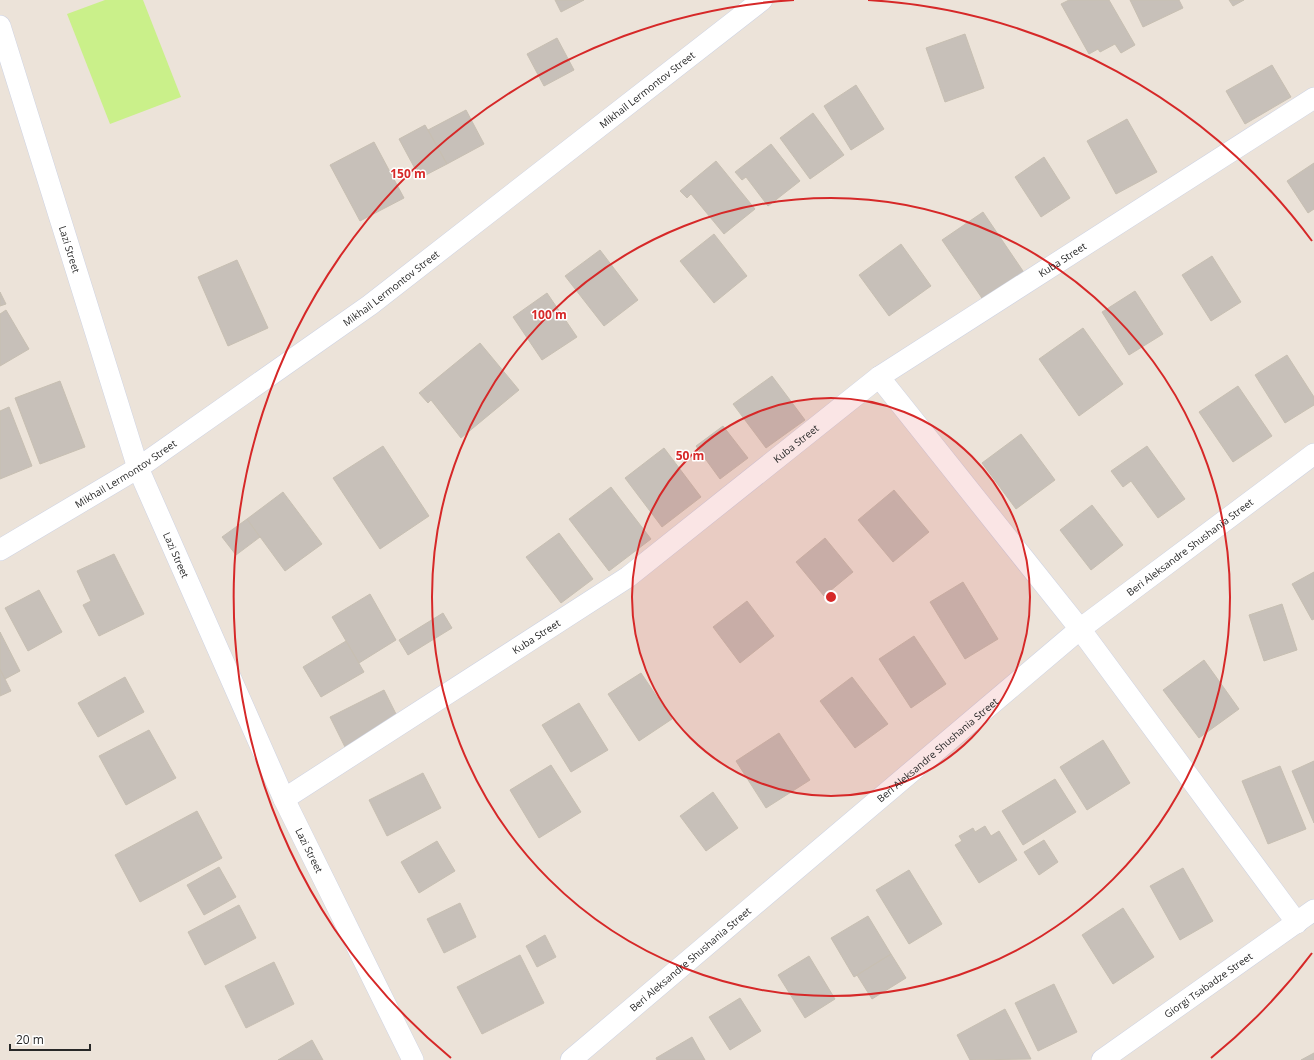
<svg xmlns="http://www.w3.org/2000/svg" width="1314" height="1060" font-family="'Open Sans',sans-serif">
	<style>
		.pitch { fill: #caf08a }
		.building { fill: #c7c0b9; stroke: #c7bfb2 }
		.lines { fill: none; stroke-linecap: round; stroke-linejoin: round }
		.street-casing { stroke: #ced3e3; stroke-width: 22 }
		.street { stroke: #fff; stroke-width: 21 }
		.ring { fill: none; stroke: #d62828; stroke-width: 2 }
		.labels { text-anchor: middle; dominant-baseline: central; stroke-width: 3; stroke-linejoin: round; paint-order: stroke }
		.street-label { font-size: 10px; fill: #282828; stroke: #fff }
		.centre { fill: #d62828; stroke: #fff; stroke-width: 2 }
		.ring-label { font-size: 12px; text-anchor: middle; font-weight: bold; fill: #d62828; stroke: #fff; stroke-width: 3; stroke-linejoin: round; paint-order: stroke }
	</style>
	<rect width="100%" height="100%" fill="#ece3d9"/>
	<!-- pitch -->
	<path class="pitch" d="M105,0H143L181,97L110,124L67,14Z"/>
	<!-- building -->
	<path class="building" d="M555,0H584L561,12Z
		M1069,0H1109L1135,45L1121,53L1115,44L1100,52L1098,49L1089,54L1061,4Z
		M1130,0H1179L1183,8L1143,27Z
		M1229,0H1244L1233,6Z
		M965,34L984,88L945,102L926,48Z
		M557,38L574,70L544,86L527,54Z
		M1272,65L1291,97L1245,124L1226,91Z
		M856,85L884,129L851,150L824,106Z
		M466,110L484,144L447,164L428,130Z
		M813,113L844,155L810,179L780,138Z
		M1127,119L1157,172L1116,194L1087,141Z
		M425,125L447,164L420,178L399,139Z
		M374,142L404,198L360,221L330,165Z
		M771,144L800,181L768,206L746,177L742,180L735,172Z
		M1044,157L1070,198L1041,217L1015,177Z
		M716,161L755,209L724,234L691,194L687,198L680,191Z
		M1314,163V209L1308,213L1287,181Z
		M983,212L1025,274L984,301L942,240Z
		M714,234L747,276L714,303L680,261Z
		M901,244L931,286L889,316L859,275Z
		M600,250L638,300L604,326L565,276Z
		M1212,256L1241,302L1211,321L1182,275Z
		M237,260L268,328L228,346L198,277Z
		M1135,291L1163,334L1129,355L1102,312Z
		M0,292L6,304L0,306Z
		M547,293L577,337L542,360L513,317Z
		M6,310L29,349L0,366V314Z
		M1083,328L1123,384L1079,416L1039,359Z
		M480,343L519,390L461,438L431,400L428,403L419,393Z
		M1287,355L1314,397V405L1285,423L1255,375Z
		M772,376L805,420L766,448L733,404Z
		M60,381L85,447L40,464L15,398Z
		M1238,386L1272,436L1233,462L1199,412Z
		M9,407L32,466L0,479V411Z
		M723,426L748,458L720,479L696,446Z
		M1021,434L1055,480L1016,509L982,463Z
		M383,446L429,516L380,549L333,478Z
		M1147,446L1185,499L1158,518L1131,481L1123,487L1111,471Z
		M664,448L701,497L662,527L625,478Z
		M611,487L651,539L609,571L569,519Z
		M894,490L929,532L893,562L858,520Z
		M283,492L322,544L285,571L247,519Z
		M1092,505L1123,545L1091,570L1060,530Z
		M247,519L260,537L236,555L222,537Z
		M559,533L593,579L561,603L526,557Z
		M825,538L853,572L824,596L796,562Z
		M114,554L144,614L99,636L83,605L91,601L77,571Z
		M1314,572V619L1312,620L1292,584Z
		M963,582L998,639L965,659L930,602Z
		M39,590L62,632L28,651L5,608Z
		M370,594L396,640L359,663L332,617Z
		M747,601L774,636L740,663L713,627Z
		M1282,604L1297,650L1264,661L1249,615Z
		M443,613L452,628L408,655L399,640Z
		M0,632L20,671L5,679L0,669Z
		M914,636L946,684L911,708L879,659Z
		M346,641L364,672L321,697L303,667Z
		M1204,660L1239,709L1199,738L1163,690Z
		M0,669L11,691L0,696Z
		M641,673L672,719L639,741L608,694Z
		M125,677L144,712L98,737L78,703Z
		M852,677L888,724L855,748L820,701Z
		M384,690L401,724L347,751L330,717Z
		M579,703L608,750L571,772L542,725Z
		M149,730L176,778L126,805L99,756Z
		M779,733L810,780L766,808L736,761Z
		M1103,740L1130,783L1087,810L1060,767Z
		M1314,761V823L1292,771Z
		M551,765L581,812L539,838L510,790Z
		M1280,766L1306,829L1268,844L1242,781Z
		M423,773L441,808L387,836L369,800Z
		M1055,779L1076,812L1023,845L1002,811Z
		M713,792L738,828L706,851L680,816Z
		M197,811L222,858L140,902L115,855Z
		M985,826L991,836L999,831L1017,860L979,883L955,845L962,841L959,836L973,828L975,832Z
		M1044,840L1058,862L1039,875L1024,852Z
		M437,841L455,871L419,893L401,862Z
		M219,867L236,897L204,915L187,885Z
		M1183,868L1213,921L1180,940L1150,886Z
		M909,870L942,924L909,944L876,890Z
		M460,903L476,937L444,953L427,919Z
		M239,905L256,938L205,965L188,932Z
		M1123,908L1154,957L1113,984L1082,935Z
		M868,916L891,954L854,977L831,938Z
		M545,935L556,957L537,967L526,946Z
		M891,954L906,978L872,999L857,975Z
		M520,955L544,1003L482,1034L457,987Z
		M809,956L835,999L805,1018L778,975Z
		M274,962L294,1004L246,1028L225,986Z
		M1054,984L1077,1032L1038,1051L1015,1003Z
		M740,998L761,1031L730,1050L709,1017Z
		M1005,1009L1031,1059L970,1060L957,1035Z
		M692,1037L705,1060H657L656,1058Z
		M312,1040L323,1060H278Z
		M1314,1053V1060H1301Z"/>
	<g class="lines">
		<defs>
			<g id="street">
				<path id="s1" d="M0,26L138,468L284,799L413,1060"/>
				<path d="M879,377L1080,629L1297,923"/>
				<path id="s2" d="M0,550L138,468L370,305L762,0"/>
				<path id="s3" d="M284,799L628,577L879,377L1314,98"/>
				<path id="s4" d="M571,1060L1080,629L1314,454"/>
				<path id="s5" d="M1102,1060L1314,910"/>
			</g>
		</defs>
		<!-- street casing -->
		<use href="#street" class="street-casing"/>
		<!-- street -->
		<use href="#street" class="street"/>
	</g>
	<!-- distance rings -->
	<circle cx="831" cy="597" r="199" fill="#d62828" fill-opacity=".12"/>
	<g class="ring">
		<circle cx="831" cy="597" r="199"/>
		<circle cx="831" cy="597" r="399"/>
		<path d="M1312 953A598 598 0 0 1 1211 1058M451 1058A598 598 0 0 1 794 0M868 0A598 598 0 0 1 1312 241"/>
	</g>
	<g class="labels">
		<!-- street labels -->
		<g class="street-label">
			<text stroke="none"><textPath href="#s2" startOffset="795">Mikhail Lermontov Street</textPath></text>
			<text stroke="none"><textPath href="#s1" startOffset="234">Lazi Street</textPath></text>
			<text stroke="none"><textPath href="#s3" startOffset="948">Kuba Street</textPath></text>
			<text stroke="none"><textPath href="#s2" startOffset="471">Mikhail Lermontov Street</textPath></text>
			<text stroke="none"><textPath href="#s3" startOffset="624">Kuba Street</textPath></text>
			<text stroke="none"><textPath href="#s2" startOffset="147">Mikhail Lermontov Street</textPath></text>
			<text stroke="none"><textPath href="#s4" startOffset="804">Beri Aleksandre Shushania Street</textPath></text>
			<text stroke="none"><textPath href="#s1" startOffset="558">Lazi Street</textPath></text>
			<text stroke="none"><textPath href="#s3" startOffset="300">Kuba Street</textPath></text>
			<text stroke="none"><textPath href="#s4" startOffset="480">Beri Aleksandre Shushania Street</textPath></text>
			<text stroke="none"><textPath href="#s1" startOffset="882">Lazi Street</textPath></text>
			<text stroke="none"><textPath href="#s4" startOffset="156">Beri Aleksandre Shushania Street</textPath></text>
			<text stroke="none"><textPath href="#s5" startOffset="130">Giorgi Tsabadze Street</textPath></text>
		</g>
	</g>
	<circle cx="831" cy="597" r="6" class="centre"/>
	<g class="ring-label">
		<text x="408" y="178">150 m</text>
		<text x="549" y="319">100 m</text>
		<text x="690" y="460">50 m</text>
	</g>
	<!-- scale -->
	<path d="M10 1044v6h80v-6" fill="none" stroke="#282828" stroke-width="2"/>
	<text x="16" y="1044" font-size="12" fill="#282828" stroke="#ffffff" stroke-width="3" paint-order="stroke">20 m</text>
</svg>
